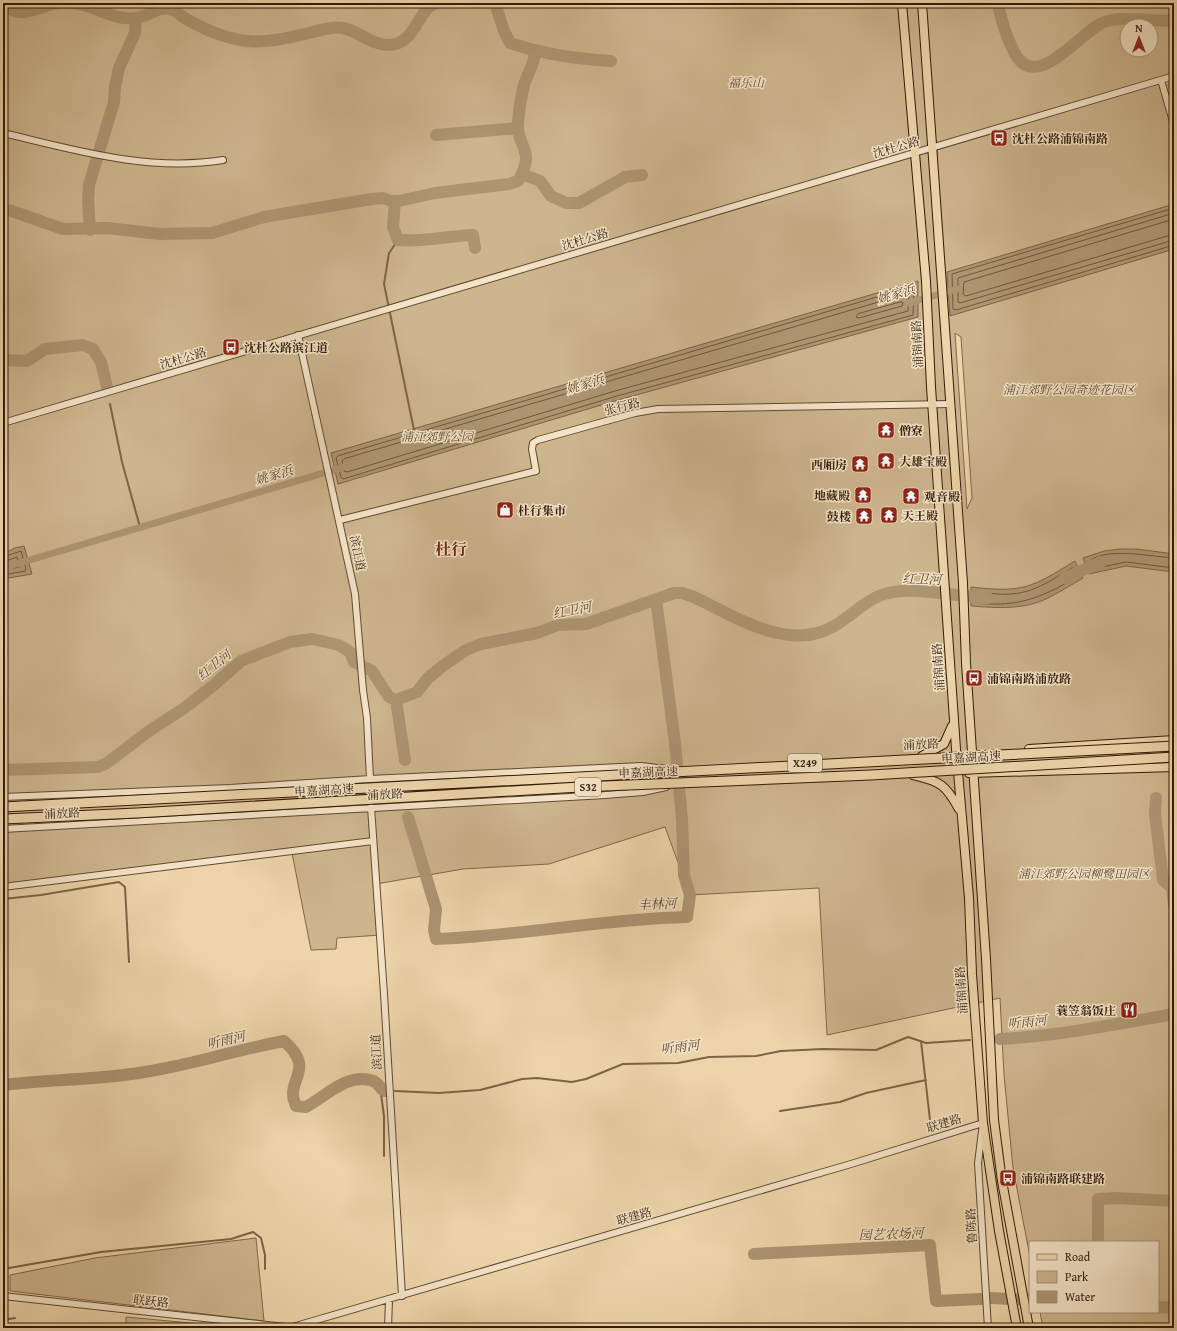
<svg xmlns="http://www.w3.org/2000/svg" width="1177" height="1331" font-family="'Gentium Book Plus','Noto Serif SC',serif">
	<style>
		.green { fill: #cdb58e; stroke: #80684a; fill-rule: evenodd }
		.water { fill: #ad9572; stroke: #7c6446 }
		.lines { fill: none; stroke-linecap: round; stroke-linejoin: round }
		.shore { stroke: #70583c; stroke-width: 1 }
		.stream { stroke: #7c6446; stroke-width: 2 }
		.canal { stroke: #ad9572; stroke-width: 7 }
		.river { stroke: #ad9572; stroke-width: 12 }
		.minor-casing { stroke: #61492e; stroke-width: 8 }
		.major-casing { stroke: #321b05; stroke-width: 10 }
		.minor { stroke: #f3e3c8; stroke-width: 6 }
		.major { stroke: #edd4aa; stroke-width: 8 }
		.highway-bridge-casing { stroke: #321b05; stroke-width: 11; stroke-linecap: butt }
		.highway-bridge { stroke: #edd4aa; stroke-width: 9 }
		.labels { text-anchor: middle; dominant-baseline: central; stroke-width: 3; stroke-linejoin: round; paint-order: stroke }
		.shield { fill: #f3e3c8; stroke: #6c5740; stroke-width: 1 }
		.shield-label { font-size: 11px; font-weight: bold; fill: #321b05 }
		.park-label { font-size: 12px; font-style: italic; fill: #60492e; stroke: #f3e3c8 }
		.poi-label { font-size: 12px; font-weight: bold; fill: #321b05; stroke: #f3e3c8; text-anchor: start }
		.street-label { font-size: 12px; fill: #321b05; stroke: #f3e3c8 }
		.water-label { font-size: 13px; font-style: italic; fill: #5d462b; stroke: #f3e3c8 }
		.district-label { font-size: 16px; font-weight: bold; fill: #7a1f14; stroke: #f3e3c8 }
	</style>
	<rect width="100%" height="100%" fill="#edd4aa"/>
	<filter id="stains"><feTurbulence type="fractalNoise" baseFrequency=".005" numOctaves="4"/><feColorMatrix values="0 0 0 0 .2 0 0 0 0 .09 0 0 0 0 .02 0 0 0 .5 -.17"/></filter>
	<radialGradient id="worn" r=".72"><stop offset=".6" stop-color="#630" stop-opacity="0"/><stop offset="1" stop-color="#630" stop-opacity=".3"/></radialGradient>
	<!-- green -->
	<path class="green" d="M29,3H1174V1328H1043L1040,1312H1158V1242H1030V1257L1013,1168L1004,1075L1000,998L827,1035L819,888L690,895L665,827L549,864L463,869L376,884L381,935L337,938L336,949L311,950L292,853L3,886V11ZM1127,26H1151V50H1127ZM955,333L961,337L972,498L967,509Z
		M256,1238L264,1321L10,1291V1275L95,1258Z
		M126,1317L245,1328H126Z"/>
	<!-- water -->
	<path class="water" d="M1174,204V249L950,316L947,272Z
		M918,281V317L618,400L338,484L331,453Z
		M24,546L32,574L3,579V554L15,548Z
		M1120,549H1137L1174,554V572L1126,566L1089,574L1083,558L1104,551Z
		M1075,561L1083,578C1071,585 1060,592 1048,598C1024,610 997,608 971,606V587C1023,593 1031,588 1075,561Z"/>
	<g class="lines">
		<!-- shore -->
		<path class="shore" d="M1174,208L952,274L953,309L956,310L1174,245
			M1174,213L958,278V302L960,303L1174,240
			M1174,219L964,282L963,294L966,296L1174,234
			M912,287L914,289L913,315L617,396L343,479L341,477L336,458L338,456Z
			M907,294L909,296L908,311L615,391L347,472L344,471L342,461L344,459Z
			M901,302L903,303L902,306L859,318L856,317L858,314Z
			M3,557L21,551L26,569L25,571L3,575
			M1174,558C1154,557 1104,546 1089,562L1093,569L1126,562L1174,568
			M3,562L17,557L20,565L19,567L3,570
			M1072,568L1074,569L1077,577C1050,593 1025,605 993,604C987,604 980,604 975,601L976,592C988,593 1000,595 1011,594C1034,593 1053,579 1072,568Z"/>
		<!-- stream -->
		<path class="stream" d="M1149,15L1150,22
			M398,240L389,253L384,284L414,430
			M110,404L122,462L140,527
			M3,899L41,895L119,882L125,887L129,962
			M921,1041L931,1129
			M380,1087L384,1116V1156
			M395,1091L439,1093L480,1090L522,1079L537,1078L572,1082L586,1079L623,1064L678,1063L709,1057L756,1056L781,1051L823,1049L876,1050L908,1037L926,1043L970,1040
			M780,1111L840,1102L866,1093L926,1080
			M3,1269L101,1252L231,1239L253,1232L261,1238L265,1255V1269
			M3,1320L15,1318"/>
		<!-- canal -->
		<path class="canal" d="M909,303L957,289
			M3,568L344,467"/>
		<!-- river -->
		<path class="river" d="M4,3C18,21 35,8 53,4C62,2 74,3 83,5C100,9 117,21 136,18C150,16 158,5 173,10C178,12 183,18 188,20C206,30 227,39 247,41C268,43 293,37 313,32C322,30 334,26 343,28C359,31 371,45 388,45C410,45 415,24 426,10C428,7 433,5 436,3
			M495,3L504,31L510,43C542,54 577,59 611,61
			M998,3C1001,21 1006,36 1014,52C1036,94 1078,34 1102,23C1121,14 1151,23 1174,20
			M436,135L518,128
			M522,174L540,181L551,196L566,203H579L625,177L642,175
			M395,201L393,227L398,240C423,242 447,236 473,235L475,248
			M3,208L63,229L107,228L160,234L212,233L264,217L372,199L383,198L391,201H399L435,193L509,184L518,181C537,149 516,148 518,122C519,110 521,97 524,85C527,74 536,62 535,50
			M90,230L88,200L89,185L114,102L115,87L119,68L135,33L136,18
			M3,360L27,361L45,349L83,345L93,349L101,362L107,387
			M1065,578L1101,562
			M396,700L405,760
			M3,770L98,767L107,763L149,731L183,709L214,685L241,661L290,642L312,639L339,645L350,652L354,662L372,671L389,697L396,700L417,692L428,678L444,665L466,650L481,644L537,633L558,625L586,624L674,593H682L694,597C734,616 789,653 834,626C852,616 867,598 888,593C918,586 956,597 988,598
			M1156,798L1155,814L1163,880L1172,888
			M408,817L436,909L434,930L436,939C520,936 603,919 687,917L690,895L684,875L682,820L675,743L656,599
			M1174,888H1172L1174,906
			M1000,1039C1059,1036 1116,1024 1174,1014
			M3,1085C43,1080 84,1080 124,1075C178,1069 230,1051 284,1041C318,1071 283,1080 296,1106L306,1107C326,1096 348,1072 373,1081C378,1082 380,1089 384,1091
			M1098,1242V1199L1116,1198L1174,1201
			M754,1254L930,1245L936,1301L981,1299
			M991,1298L1030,1300
			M1158,1307L1174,1308"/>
		<defs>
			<path id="minor" d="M1161,80L1174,125
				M3,133C75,150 148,172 223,160
				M298,335L355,594L363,690L367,718L370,779
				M3,423L1174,76
				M340,520L536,471L532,449L533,443L538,440L635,413L658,409L950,404
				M3,797L230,788L370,779L641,766L667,769
				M371,807L384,994L402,1296
				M3,829L605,795L643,792L666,787
				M3,887L373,841
				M3,1296L294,1328
				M289,1328L851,1164L983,1123L978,1163L988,1328
				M388,1328L389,1300"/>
			<path id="major" d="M902,3L926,281L931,387L956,749L969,898L972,974L983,1123L999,1231L1017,1328
				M922,3L963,583L966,663L986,959L994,1120L1002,1181L1029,1328
				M1029,749L1174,740
				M922,756L944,744L952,726
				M969,773L1174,767
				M913,775C940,781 946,785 959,809"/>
		</defs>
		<!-- minor casing -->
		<use href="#minor" class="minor-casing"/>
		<!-- major casing -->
		<use href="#major" class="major-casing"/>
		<!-- minor -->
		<use href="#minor" class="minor"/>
		<!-- major -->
		<use href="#major" class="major"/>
		<defs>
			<path id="highway-bridge" d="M3,807L1174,746
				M3,819L137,813L580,787L871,775L1174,757"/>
		</defs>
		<!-- highway-bridge casing -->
		<use href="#highway-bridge" class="highway-bridge-casing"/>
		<!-- highway-bridge -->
		<use href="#highway-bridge" class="highway-bridge"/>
	</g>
	<!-- icons -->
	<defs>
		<symbol id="bus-square" viewBox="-11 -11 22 22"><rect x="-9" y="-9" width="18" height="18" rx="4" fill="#8f2418" stroke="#f3e3c8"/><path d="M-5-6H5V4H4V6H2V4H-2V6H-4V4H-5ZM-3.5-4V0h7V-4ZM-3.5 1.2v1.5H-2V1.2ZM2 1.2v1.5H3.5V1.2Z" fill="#fff"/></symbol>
		<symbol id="temple-square" viewBox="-11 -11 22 22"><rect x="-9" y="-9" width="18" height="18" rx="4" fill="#8f2418" stroke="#f3e3c8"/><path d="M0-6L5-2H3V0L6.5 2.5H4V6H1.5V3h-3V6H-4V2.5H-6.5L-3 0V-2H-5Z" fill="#fff"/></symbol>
		<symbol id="shop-square" viewBox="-11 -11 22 22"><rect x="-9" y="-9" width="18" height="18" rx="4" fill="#8f2418" stroke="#f3e3c8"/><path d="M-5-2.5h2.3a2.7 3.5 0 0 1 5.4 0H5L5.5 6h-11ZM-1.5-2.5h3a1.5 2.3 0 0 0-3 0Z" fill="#fff"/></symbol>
		<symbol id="restaurant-square" viewBox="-11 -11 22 22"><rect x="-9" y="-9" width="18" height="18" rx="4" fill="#8f2418" stroke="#f3e3c8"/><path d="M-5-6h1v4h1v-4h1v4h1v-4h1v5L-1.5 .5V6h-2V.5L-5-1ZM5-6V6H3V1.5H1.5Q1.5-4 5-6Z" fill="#fff"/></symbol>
	</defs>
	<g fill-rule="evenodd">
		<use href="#bus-square" x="989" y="128" width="20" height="20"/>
		<use href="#bus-square" x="221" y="337" width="20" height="20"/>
		<use href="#temple-square" x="876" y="420" width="20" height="20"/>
		<use href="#temple-square" x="876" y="451" width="20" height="20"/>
		<use href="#temple-square" x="850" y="454" width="20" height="20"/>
		<use href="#temple-square" x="853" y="485" width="20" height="20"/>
		<use href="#temple-square" x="901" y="486" width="20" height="20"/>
		<use href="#shop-square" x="495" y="500" width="20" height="20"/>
		<use href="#temple-square" x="879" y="505" width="20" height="20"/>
		<use href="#temple-square" x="854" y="506" width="20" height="20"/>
		<use href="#bus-square" x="964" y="668" width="20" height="20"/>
		<use href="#restaurant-square" x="1119" y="1000" width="20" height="20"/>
		<use href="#bus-square" x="998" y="1168" width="20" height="20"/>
	</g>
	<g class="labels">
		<!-- shield labels -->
		<g class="shield">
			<rect x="788" y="754" width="34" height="18" rx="3"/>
			<rect x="575" y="778" width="26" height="18" rx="3"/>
		</g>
		<g class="shield-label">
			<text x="805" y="763">X249</text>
			<text x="588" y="787">S32</text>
		</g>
		<!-- park labels -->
		<g class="park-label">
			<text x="746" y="82">福乐山</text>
			<text x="1069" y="389">浦江郊野公园奇迹花园区</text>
			<text x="437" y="436">浦江郊野公园</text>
			<text x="1084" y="873">浦江郊野公园柳鹭田园区</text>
		</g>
		<!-- poi labels -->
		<g class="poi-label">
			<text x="1012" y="138">沈杜公路浦锦南路</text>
			<text x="244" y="347">沈杜公路滨江道</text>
			<text x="899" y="430">僧寮</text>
			<text x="899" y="461">大雄宝殿</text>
			<text x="847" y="464" text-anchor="end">西厢房</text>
			<text x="850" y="495" text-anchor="end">地藏殿</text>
			<text x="924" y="496">观音殿</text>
			<text x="518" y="510">杜行集市</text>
			<text x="902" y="515">天王殿</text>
			<text x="851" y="516" text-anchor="end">鼓楼</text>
			<text x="987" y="678">浦锦南路浦放路</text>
			<text x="1116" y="1010" text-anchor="end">蓑笠翁饭庄</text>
			<text x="1021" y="1178">浦锦南路联建路</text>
		</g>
		<!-- street labels -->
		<g class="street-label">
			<text transform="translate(896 147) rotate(-16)">沈杜公路</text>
			<text transform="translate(585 239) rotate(-17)">沈杜公路</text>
			<text transform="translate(917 344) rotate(-93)">浦锦南路</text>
			<text transform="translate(183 358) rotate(-16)">沈杜公路</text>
			<text transform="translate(622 406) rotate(-14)">张行路</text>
			<text transform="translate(358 553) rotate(78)">滨江道</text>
			<text transform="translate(938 667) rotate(-94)">浦锦南路</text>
			<text transform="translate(921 744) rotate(-3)">浦放路</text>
			<text transform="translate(971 757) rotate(-3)">申嘉湖高速</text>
			<text transform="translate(648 772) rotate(-2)">申嘉湖高速</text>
			<text transform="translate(324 790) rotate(-3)">申嘉湖高速</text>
			<text transform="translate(385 794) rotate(-3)">浦放路</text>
			<text transform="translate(62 813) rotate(-3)">浦放路</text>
			<text transform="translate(961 990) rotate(-94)">浦锦南路</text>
			<text transform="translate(376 1052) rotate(-93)">滨江道</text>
			<text transform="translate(944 1123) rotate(-17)">联建路</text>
			<text transform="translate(634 1216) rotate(-16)">联建路</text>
			<text transform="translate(971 1226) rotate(-93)">鲁陈路</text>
			<text transform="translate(151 1301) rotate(6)">联跃路</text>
		</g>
		<!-- water labels -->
		<g class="water-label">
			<text transform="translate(896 294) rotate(-16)">姚家浜</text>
			<text transform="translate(585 384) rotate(-16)">姚家浜</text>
			<text transform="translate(274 475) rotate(-16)">姚家浜</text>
			<text transform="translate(922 579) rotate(2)">红卫河</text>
			<text transform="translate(572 610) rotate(-11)">红卫河</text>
			<text transform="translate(214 665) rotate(-39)">红卫河</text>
			<text transform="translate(657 904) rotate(-3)">丰林河</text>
			<text transform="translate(1027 1022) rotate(-6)">听雨河</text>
			<text transform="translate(226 1040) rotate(-13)">听雨河</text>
			<text transform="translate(680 1047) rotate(-7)">听雨河</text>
			<text transform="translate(891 1234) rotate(-2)">园艺农场河</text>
		</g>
		<!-- district labels -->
		<g class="district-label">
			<text x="451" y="549">杜行</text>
		</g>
	</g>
	<!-- margin -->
	<rect width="1177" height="1331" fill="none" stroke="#edd4aa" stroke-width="16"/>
	<rect x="4" y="4" width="1169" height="1323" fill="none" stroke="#321b05" stroke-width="2"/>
	<rect x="8" y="8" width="1161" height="1315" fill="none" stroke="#321b05"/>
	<!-- legend -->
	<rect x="1029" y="1241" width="130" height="72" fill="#f3e3c8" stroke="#a6937a"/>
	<rect x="1037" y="1254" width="20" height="6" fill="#edd4aa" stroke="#a6937a"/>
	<text x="1065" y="1261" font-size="12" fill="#321b05">Road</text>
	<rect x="1037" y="1271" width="20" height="12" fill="#cdb58e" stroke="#a6937a"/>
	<text x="1065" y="1281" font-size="12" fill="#321b05">Park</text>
	<rect x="1037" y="1291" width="20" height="12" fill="#ad9572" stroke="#a6937a"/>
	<text x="1065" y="1301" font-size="12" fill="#321b05">Water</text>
	<!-- north arrow -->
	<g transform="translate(1139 38)"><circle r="19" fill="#f3e3c8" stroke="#a6937a"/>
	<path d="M0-3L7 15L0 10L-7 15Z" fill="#8f2418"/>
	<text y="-6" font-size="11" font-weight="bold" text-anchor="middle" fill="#321b05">N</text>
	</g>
	<rect width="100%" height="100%" filter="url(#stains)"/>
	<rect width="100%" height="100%" fill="url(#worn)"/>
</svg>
